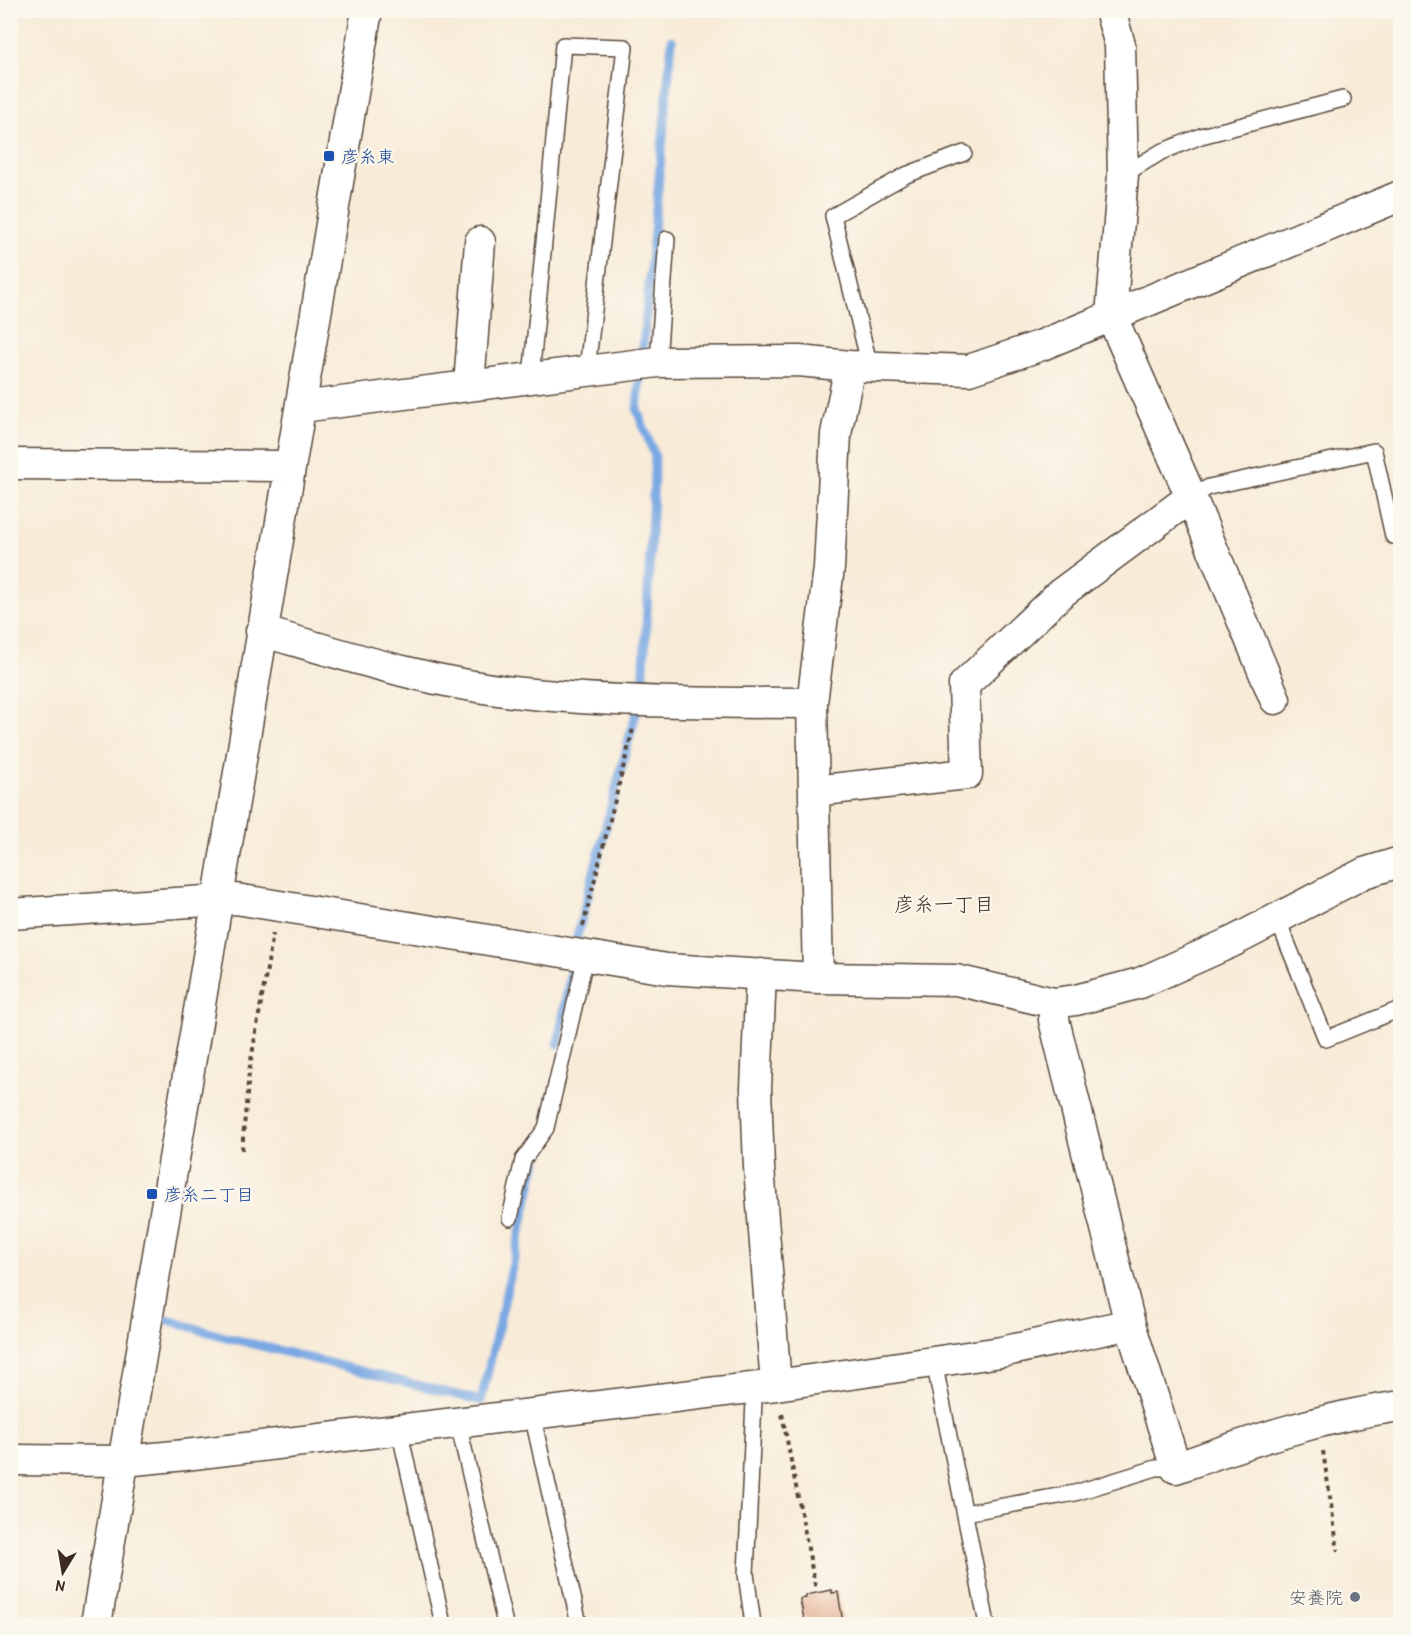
<svg xmlns="http://www.w3.org/2000/svg" width="1411" height="1635" font-family="'Patrick Hand','Klee One',sans-serif">
	<style>
		.lines { fill: none; stroke-linecap: round; stroke-linejoin: round }
		.stream { stroke: #79a8e3; stroke-width: 9 }
		.building { fill: #db9370 }
		.service-casing { stroke: #57473a; stroke-width: 18 }
		.minor-casing { stroke: #57473a; stroke-width: 33 }
		.path { stroke: #57473a; stroke-width: 4; stroke-dasharray: 4.5 4.5; stroke-linecap: butt }
		.service { stroke: #fff; stroke-width: 15 }
		.minor { stroke: #fff; stroke-width: 30 }
		.transit-dot { fill: #1a4fb4; stroke: #fbf7ec; stroke-width: 2 }
		.worship-dot { fill: #6b7280; stroke: #fbf7ec; stroke-width: 2 }
		.labels { text-anchor: middle; dominant-baseline: central; stroke-width: 4.5; stroke-linejoin: round; paint-order: stroke }
		.transit-label { font-size: 18px; fill: #164399; stroke: #fbf7ec; text-anchor: start }
		.worship-label { font-size: 18px; fill: #5b616d; stroke: #fbf7ec; text-anchor: end }
		.neighbourhood-label { font-size: 20px; fill: #3b2a1e; stroke: #fbf7ec }
	</style>
	<rect width="100%" height="100%" fill="#fbf7ec"/>
	<filter id="ink" filterUnits="userSpaceOnUse"><feTurbulence type="fractalNoise" baseFrequency=".0167" numOctaves="2"/><feDisplacementMap in="SourceGraphic" scale="12" xChannelSelector="R" yChannelSelector="G"/><feConvolveMatrix kernelMatrix="1 2 1 2 8 2 1 2 1" color-interpolation-filters="sRGB"/></filter>
	<filter id="wash" filterUnits="userSpaceOnUse"><feTurbulence type="fractalNoise" baseFrequency=".008" numOctaves="4" result="noise"/><feDisplacementMap in="SourceGraphic" scale="24" xChannelSelector="R" yChannelSelector="G"/><feGaussianBlur stdDeviation="1.35" result="paint"/><feColorMatrix in="noise" values="0 0 0 0 0 0 0 0 0 0 0 0 0 0 0 0 0 1.4 0 .05"/><feComposite in="paint" operator="in"/></filter>
	<g filter="url(#wash)">
		<rect width="100%" height="100%" fill="#f8ebd8"/>
		<g class="lines">
			<!-- stream -->
			<path class="stream" d="M558,1044L576,940L643,686L655,457L637,410L672,40
				M161,1318L225,1337L481,1401L542,1138"/>
		</g>
		<g id="blocks">
			<!-- building -->
			<path class="building" d="M832,1590V1593L838,1592L843,1623L805,1624L800,1599L806,1598V1595Z"/>
		</g>
	</g>
	<g filter="url(#ink)">
		<use href="#blocks" fill-opacity="0" stroke="#57473a" stroke-width="1.5"/>
		<g class="lines">
			<defs>
				<path id="service" d="M1123,175L1161,152L1201,136L1343,99
					M658,362L667,239
					M870,367L833,216L906,175L964,153
					M531,377L563,45L625,47L587,369
					M1191,497L1209,487L1374,451L1393,536L1400,535
					M1277,918L1326,1039L1400,1009
					M510,1218L523,1160L546,1128L586,956
					M934,1362L987,1624
					M752,1387L754,1401L746,1574L753,1624
					M532,1414L579,1624
					M458,1423L505,1624
					M399,1429L443,1624
					M965,1513L1075,1493L1156,1468H1176"/>
				<path id="minor" d="M1110,10L1120,45L1123,175L1111,315L1191,497L1275,699
					M469,385L480,242
					M301,407L658,362L799,361L850,366L969,370L1042,345L1400,196
					M10,464L290,466
					M261,631C344,655 427,682 513,692C612,703 712,703 812,703
					M814,791L967,774L964,685L1060,594L1191,497
					M10,914L236,899L667,969L818,978L956,980L1054,1003L1076,1000L1140,983L1234,941L1364,873L1400,862
					M761,974L756,1089L759,1167L776,1385
					M818,978L812,703L829,568L836,434L850,366
					M1054,1003V1020L1130,1324L1176,1468C1250,1441 1322,1417 1400,1406
					M10,1460L124,1461L185,1455L776,1385L1001,1352L1130,1324
					M96,1624L367,10"/>
			</defs>
			<!-- service casing -->
			<use href="#service" class="service-casing"/>
			<!-- minor casing -->
			<use href="#minor" class="minor-casing"/>
			<!-- path -->
			<path class="path" d="M583,926L633,729
				M242,1150L249,1072L273,934
				M782,1414L816,1590
				M1323,1451L1338,1551"/>
			<!-- service -->
			<use href="#service" class="service"/>
			<!-- minor -->
			<use href="#minor" class="minor"/>
		</g>
	</g>
	<!-- markers -->
	<g class="transit-dot">
		<rect x="323" y="150" width="12" height="12" rx="3"/>
		<rect x="146" y="1188" width="12" height="12" rx="3"/>
	</g>
	<circle class="worship-dot" cx="1355" cy="1597" r="6"/>
	<g class="labels">
		<!-- transit labels -->
		<g class="transit-label">
			<text x="341" y="156">彦糸東</text>
			<text x="164" y="1194">彦糸二丁目</text>
		</g>
		<!-- worship labels -->
		<g class="worship-label">
			<text x="1343" y="1597">安養院</text>
		</g>
		<!-- neighbourhood labels -->
		<g class="neighbourhood-label">
			<text x="944" y="903">彦糸一丁目</text>
		</g>
	</g>
	<!-- margin -->
	<rect width="1411" height="1635" fill="none" stroke="#fbf7ec" stroke-width="36"/>
	<!-- north arrow -->
	<g transform="translate(63 1572) rotate(191)" stroke="#fbf7ec" stroke-width="4.5" paint-order="stroke">
	<path d="M0-4.5L10 22L0 15L-10 22Z" fill="#3b2a1e"/>
	<text y="-9" font-size="16" font-weight="bold" text-anchor="middle" fill="#3b2a1e">N</text>
	</g>
</svg>
